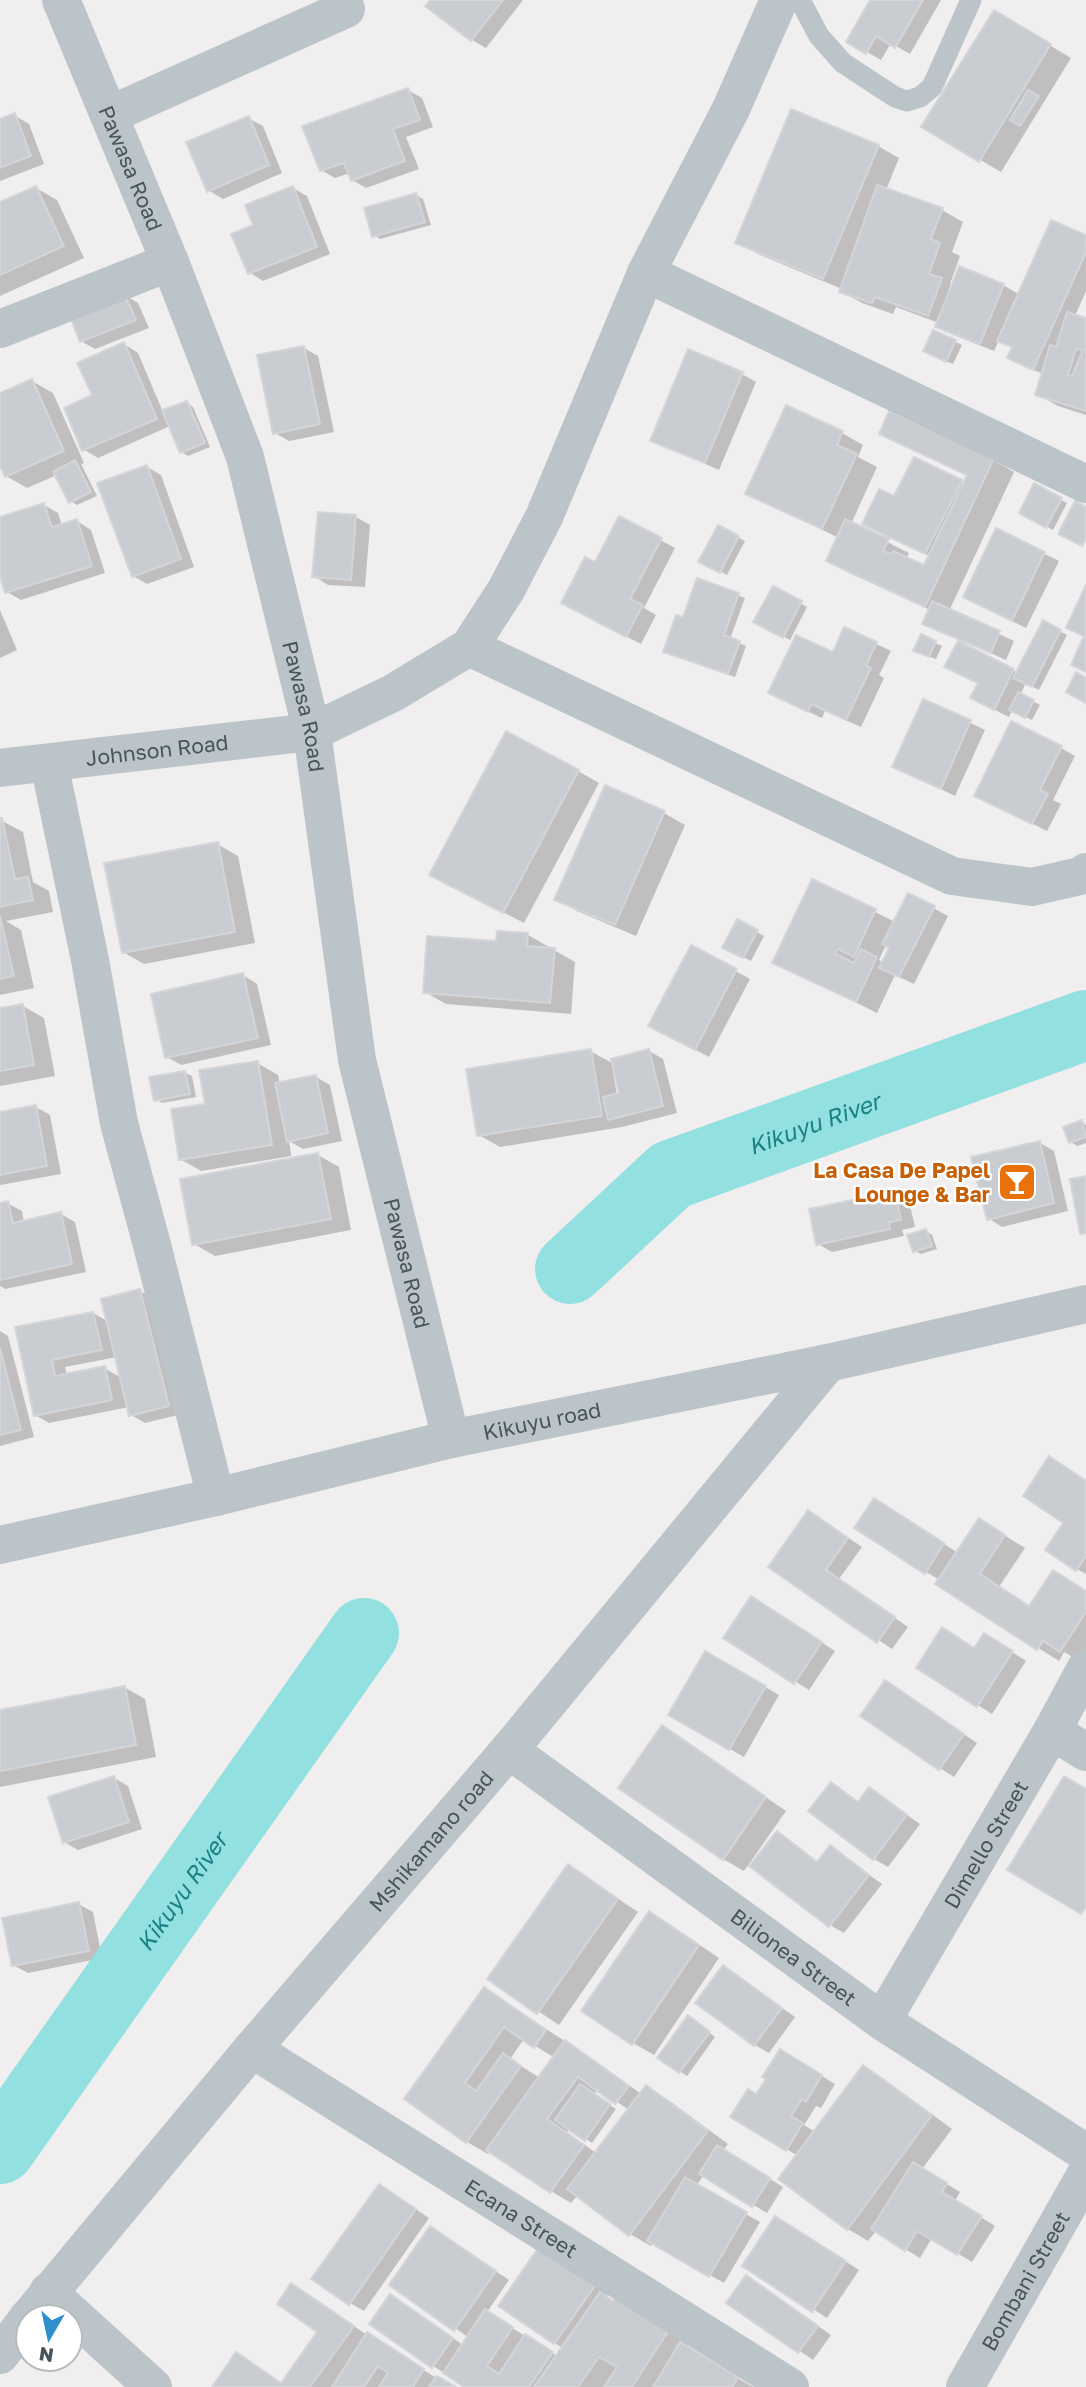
<svg xmlns="http://www.w3.org/2000/svg" width="1086" height="2387" font-family="'Golos Text',sans-serif">
	<style>
		.shadow { fill: #0003; fill-rule: evenodd }
		.lines { fill: none; stroke-linecap: round; stroke-linejoin: round }
		.river { stroke: #93e0e1; stroke-width: 70 }
		.building { fill: #c9ccd0; stroke: #d3d5d9; stroke-width: 2; fill-rule: evenodd }
		.service { stroke: #bbc5c9; stroke-width: 21 }
		.minor { stroke: #bbc5c9; stroke-width: 38 }
		.labels { text-anchor: middle; dominant-baseline: central; stroke-width: 5; stroke-linejoin: round; paint-order: stroke }
		.street-label { font-size: 21px; fill: #485459; stroke: #fff }
		.food-label { font-size: 21px; font-weight: bold; fill: #c56008; stroke: #fff; text-anchor: end }
		.water-label { font-size: 23px; font-style: italic; fill: #1a8184; stroke: #fff }
	</style>
	<rect width="100%" height="100%" fill="#f0eeee"/>
	<!-- shadow -->
	<path class="shadow" d="M433,0H523L486,48L472,40Z
		M872,0H941L910,54L891,43L881,60L848,41Z
		M994,12L1071,58L1001,172L924,127Z
		M408,90L422,98L433,127L406,137L419,169L366,188L352,180L350,173L335,178L321,170Z
		M14,115L29,124L44,164L0,181V121Z
		M248,118L263,126L282,173L223,199L208,190Z
		M878,146L899,158L886,190L942,210L963,222L952,252L960,256L950,284L952,287L1003,285L1020,295L1086,237V291L1075,316L1086,320V415L1058,406L1037,394L1043,374L1023,365L1013,348L999,340L994,351L951,334L937,326L939,323L896,307L893,314L862,303L841,291L842,289L758,254L737,242Z
		M36,188L57,200L84,258L0,296V204Z
		M293,188L307,196L330,254L263,281L249,272L256,226Z
		M416,195L423,199L431,225L380,239L374,235Z
		M124,295L138,303L149,328L95,349L81,341Z
		M933,332L962,345L953,364L931,355Z
		M124,344L138,353L163,412L187,403L193,407L210,447L188,456L181,452L170,426L98,458L83,449L94,396Z
		M304,348L318,356L334,432L289,441L275,433Z
		M742,374L756,382L719,470L652,440Z
		M32,381L53,393L84,463L81,464L97,496L77,505L70,501L57,475L27,488L6,476L0,462V395Z
		M842,433L863,445L858,457L877,467L851,524L909,553L906,559L925,568L930,556L878,531L915,459L964,484L968,476L881,433L993,460L1014,472L949,611L1014,641L1006,660L924,623L930,610L849,573L828,561L839,538L748,493Z
		M147,467L161,475L194,567L147,584L133,576Z
		M1035,486L1067,503L1053,530L1021,512Z
		M44,505L58,513L62,526L77,521L91,530L105,573L21,600L7,592L0,572V519Z
		M319,514L356,517L370,525L365,587L328,585L314,576Z
		M620,518L675,548L644,608L656,615L641,644L577,611L596,565Z
		M718,527L745,541L727,575L701,561Z
		M996,530L1059,561L1026,628L979,605Z
		M698,580L745,598L730,639L746,646L735,677L671,655Z
		M773,588L807,607L790,640L756,621Z
		M0,610L17,650L0,658Z
		M1044,623L1067,635L1039,690L1026,683L1020,695L1040,705L1032,720L1012,710L1009,717L987,706L980,684L958,643L1018,673Z
		M845,629L891,651L879,675L884,678L861,727L825,711L822,718L785,701L833,654Z
		M921,637L942,646L936,659L922,654Z
		M924,701L985,730L955,796L894,766Z
		M1061,748L1075,756L1053,800L1061,804L1047,831L991,803Z
		M578,771L599,783L524,923L452,886Z
		M664,813L685,825L636,936L577,911L557,899Z
		M0,820L23,832L33,882L49,891L53,912L6,921L21,930L34,988L0,995Z
		M217,844L238,856L255,943L144,964L123,952Z
		M813,881L895,922L909,895L948,916L914,984L895,975L877,1013L775,962ZM886,945L891,948L883,963L879,960Z
		M738,922L764,936L751,961L731,951Z
		M498,933L528,935L549,947V949L554,950L575,962L571,1014L446,1004L425,992L497,942Z
		M691,947L750,979L709,1057L664,1033Z
		M243,975L257,984L271,1045L181,1065L167,1057Z
		M23,1006L44,1018L55,1076L0,1086V1010Z
		M590,1051L614,1064L649,1051L663,1059L677,1113L622,1127L500,1147L479,1135ZM615,1070L621,1094L617,1095L613,1071Z
		M257,1063L278,1075L280,1084L316,1077L330,1085L342,1141L303,1149L289,1141L292,1160L318,1155L339,1167L351,1230L215,1256L194,1244L292,1160L291,1156L201,1171L180,1159L207,1105Z
		M185,1073L192,1076L196,1097L162,1103L156,1099Z
		M36,1107L50,1115L61,1174L0,1185V1113Z
		M1082,1122L1086,1125V1143L1077,1146L1071,1142Z
		M1040,1143L1054,1151L1068,1211L1002,1227L988,1218Z
		M895,1193L909,1201L915,1227L902,1230L904,1236L832,1252L818,1244Z
		M7,1203L22,1211L24,1222L61,1214L75,1222L86,1272L5,1289L0,1286V1205Z
		M926,1231L932,1235L937,1249L921,1254L915,1251Z
		M140,1291L154,1299L182,1414L145,1423L131,1415L129,1407L49,1423L35,1415L18,1328L93,1313L109,1322ZM117,1357L122,1378L104,1368L67,1376L65,1367Z
		M0,1331L8,1336L34,1437L0,1446Z
		M1086,1482V1574L1077,1569L1066,1522Z
		M889,1508L958,1553L980,1520L1025,1548L999,1587L1030,1607L1086,1592V1655L1081,1662L1064,1652L1059,1661L938,1584L940,1580L926,1572Z
		M822,1520L862,1547L839,1579L908,1627L892,1649L770,1566Z
		M765,1606L835,1651L809,1690L725,1637Z
		M998,1643L1026,1661L992,1714L919,1668Z
		M705,1653L779,1695L744,1757L670,1715Z
		M886,1682L977,1743L954,1777L940,1768Z
		M124,1687L145,1699L156,1757L0,1787V1711Z
		M683,1740L786,1811L744,1871L723,1859Z
		M114,1778L128,1786L142,1829L78,1850L64,1842Z
		M832,1784L859,1803L870,1789L920,1824L888,1867L874,1859Z
		M777,1834L819,1863L830,1847L882,1884L844,1933L830,1925Z
		M569,1866L638,1912L559,2025L490,1979Z
		M78,1904L93,1912L102,1958L28,1973L13,1965Z
		M670,1925L719,1958L654,2055L633,2043Z
		M724,1967L795,2017L769,2053L755,2045Z
		M485,1989L586,2055L640,2093L646,2087L667,2099L728,2144L723,2150L783,2187L767,2213L704,2175L696,2186L760,2222L724,2283L653,2243L651,2246L630,2234L578,2195L571,2203L551,2191L490,2151L488,2154L467,2142L407,2099ZM524,2039L555,2058L540,2078L510,2059ZM598,2089L629,2110L596,2153L567,2132L570,2128L592,2143L616,2109L594,2095Z
		M695,2021L715,2037L687,2076L659,2057Z
		M780,2051L835,2084L821,2108L816,2106L804,2125L815,2132L864,2067L884,2079L952,2129L922,2169L960,2192L955,2201L995,2226L972,2262L932,2238L920,2258L876,2231L868,2241L848,2229L798,2156L732,2116L757,2096Z
		M393,2194L429,2218L364,2311L350,2303Z
		M790,2226L859,2270L827,2318L745,2265Z
		M431,2228L509,2280L487,2312L557,2356L563,2348L554,2343L541,2247L610,2292L606,2297L689,2344L687,2348L753,2387H467L433,2366L404,2304L463,2345L468,2337L391,2285Z
		M760,2285L831,2335L813,2360L728,2302Z
		M313,2298L367,2335L451,2387H214L236,2354L283,2384L320,2332Z"/>
	<g class="lines">
		<!-- river -->
		<g class="river">
			<path id="s1" d="M570,1269L671,1175L1086,1025"/>
			<path id="s2" d="M0,2149L364,1633"/>
		</g>
	</g>
	<!-- building -->
	<path class="building" d="M430,0H503L471,41L425,6Z
		M870,0H923L895,48L876,36L866,54L846,42Z
		M994,10L1051,44L979,162L921,127Z
		M408,88L420,120L393,129L405,161L351,181L344,163L320,171L302,126Z
		M1028,90L1039,96L1020,126L1010,120Z
		M791,109L879,145L823,279L735,243Z
		M15,113L31,156L0,168V119Z
		M249,116L269,165L207,192L186,142Z
		M877,185L943,208L931,239L940,243L929,274L942,278L928,316L875,297L872,303L839,292Z
		M36,186L64,246L0,275V202Z
		M293,186L317,247L248,274L231,234L253,225L245,205Z
		M416,193L425,222L372,237L364,208Z
		M1051,220L1086,235V252L1033,370L1007,358L1012,347L997,341Z
		M959,266L1004,284L980,344L935,327Z
		M124,293L136,320L80,342L69,314Z
		M1067,312L1086,318V411L1035,395L1050,345L1056,347ZM1076,349L1083,350L1072,376L1068,375Z
		M933,330L956,340L946,362L923,351Z
		M124,342L157,419L82,451L64,408L92,395L77,363Z
		M304,346L320,424L273,434L257,355Z
		M688,349L743,372L705,463L650,441Z
		M32,379L64,451L5,477L0,466V393Z
		M187,401L205,443L180,453L162,410Z
		M786,405L843,431L837,445L857,454L822,529L745,494Z
		M889,411L994,458L925,607L826,561L845,519L889,539L883,551L891,554L893,551L924,565L967,475L879,434Z
		M914,457L962,480L925,554L862,524L879,489L894,496Z
		M75,460L91,492L69,503L53,472Z
		M147,465L181,559L132,577L97,483Z
		M1034,483L1062,498L1046,528L1019,513Z
		M1075,501L1086,507V539L1082,546L1058,534Z
		M44,503L52,527L77,519L92,566L5,593L0,577V517Z
		M318,512L356,515L351,580L312,577Z
		M619,516L662,538L630,599L643,605L626,637L561,603L585,557L595,562Z
		M718,525L739,536L720,573L698,562Z
		M996,528L1045,552L1012,621L963,597Z
		M697,578L739,593L724,635L740,641L728,674L663,652L676,615L683,617Z
		M1086,585V672L1071,665L1084,636L1066,628Z
		M773,586L802,601L783,638L753,622Z
		M932,601L1000,631L991,653L922,624Z
		M1043,620L1061,630L1032,687L1013,678Z
		M844,627L877,642L866,666L871,668L846,720L811,704L808,712L768,693L796,635L833,652Z
		M921,634L936,641L929,657L913,651Z
		M958,641L1014,669L994,710L970,698L978,683L944,667Z
		M1076,672L1086,678V703L1066,692Z
		M1018,692L1034,700L1025,718L1009,710Z
		M923,699L971,720L941,789L892,767Z
		M1011,721L1062,746L1040,790L1048,794L1032,824L974,796Z
		M506,731L579,770L503,913L429,875Z
		M605,785L665,811L615,925L554,900Z
		M0,818H2L15,879L28,877L33,900L0,907Z
		M218,842L235,932L122,953L104,863Z
		M812,879L876,909L854,957L838,949L835,954L854,963L861,949L877,957L856,1002L772,963Z
		M908,893L935,906L899,977L879,968L889,948L882,944Z
		M0,916L14,976L0,979Z
		M737,919L758,930L743,958L722,948Z
		M497,931L528,933L527,946L555,948L550,1003L423,993L427,936L496,941Z
		M691,945L737,969L695,1050L648,1026Z
		M243,973L258,1038L165,1058L151,994Z
		M23,1004L34,1065L0,1071V1008Z
		M591,1049L602,1116L477,1136L466,1069Z
		M649,1049L663,1106L608,1120L603,1097L619,1093L611,1059Z
		M258,1061L272,1145L179,1160L171,1109L205,1104L199,1070Z
		M185,1071L190,1094L154,1101L149,1077Z
		M316,1075L328,1133L287,1142L275,1083Z
		M36,1105L47,1166L0,1175V1112Z
		M1082,1120L1086,1137L1069,1143L1063,1127Z
		M1040,1141L1054,1203L987,1220L971,1157Z
		M318,1153L331,1219L192,1245L180,1179Z
		M1086,1176V1233L1080,1234L1070,1179Z
		M895,1191L901,1220L889,1222L890,1229L816,1245L809,1209Z
		M8,1201L13,1223L61,1212L72,1264L0,1280V1203Z
		M926,1229L932,1246L913,1252L907,1235Z
		M140,1289L169,1406L129,1416L101,1299Z
		M93,1312L102,1350L52,1360L55,1376L105,1366L112,1400L34,1416L15,1327Z
		M0,1348L21,1430L0,1435Z
		M1049,1456L1086,1481V1556L1076,1571L1045,1550L1063,1523L1023,1496Z
		M874,1498L944,1543L925,1574L854,1528Z
		M808,1510L848,1538L826,1570L895,1617L877,1643L768,1567Z
		M979,1518L1005,1535L980,1574L1029,1606L1053,1570L1086,1591V1612L1060,1652L1043,1641L1037,1650L935,1584Z
		M751,1596L822,1642L794,1684L723,1638Z
		M942,1627L974,1648L984,1633L1013,1651L977,1707L916,1668Z
		M705,1651L766,1686L729,1750L668,1715Z
		M885,1680L964,1734L939,1770L860,1716Z
		M125,1686L136,1745L0,1771V1710Z
		M662,1725L766,1797L723,1860L618,1788Z
		M114,1776L129,1822L63,1843L48,1797Z
		M1064,1776L1086,1789V1907L1081,1914L1007,1870Z
		M831,1782L858,1802L869,1787L907,1815L873,1860L808,1811Z
		M777,1831L817,1862L830,1845L869,1875L829,1927L749,1866Z
		M568,1864L618,1899L537,2014L487,1979Z
		M79,1902L89,1951L12,1966L2,1918Z
		M649,1911L699,1945L632,2045L581,2011Z
		M723,1965L782,2008L754,2046L695,2003Z
		M484,1987L546,2030L534,2048L504,2027L465,2083L476,2091L503,2053L521,2066L466,2143L404,2099Z
		M688,2015L710,2032L679,2073L657,2058Z
		M565,2040L629,2086L615,2104L578,2077L547,2119L584,2145L550,2193L486,2150Z
		M780,2049L822,2075L806,2102L802,2099L791,2116L803,2123L786,2151L730,2117L748,2089L756,2094L766,2079L762,2077Z
		M863,2065L932,2115L847,2230L778,2179Z
		M580,2084L610,2104L585,2141L555,2120Z
		M646,2085L708,2131L629,2236L567,2189Z
		M717,2145L770,2178L752,2207L699,2174Z
		M913,2162L947,2183L942,2192L982,2216L957,2255L917,2231L905,2251L871,2229Z
		M685,2177L747,2212L709,2277L647,2241Z
		M379,2184L416,2209L349,2305L311,2279Z
		M775,2216L846,2261L812,2312L742,2266Z
		M430,2226L496,2271L454,2331L389,2285Z
		M541,2244L597,2283L554,2344L498,2306Z
		M746,2275L818,2326L798,2353L726,2303Z
		M291,2283L354,2326L310,2387H212L236,2352L281,2383L317,2332L277,2304Z
		M600,2292L613,2301L615,2297L669,2330L632,2387H604L617,2367L599,2357L578,2387H534Z
		M390,2294L453,2338L432,2368L369,2324Z
		M485,2309L513,2327L487,2366L499,2374L525,2334L553,2352L529,2387H464L443,2373Z
		M367,2332L424,2369L413,2387H379L388,2373L378,2366L364,2387H332Z
		M680,2342L738,2377L732,2387H653Z
		M436,2376L441,2378L456,2387H429Z"/>
	<g class="lines">
		<!-- service -->
		<path class="service" d="M800,0L819,36L843,63L895,97L907,101L920,97L932,87L971,0"/>
		<!-- minor -->
		<g class="minor">
			<path id="s3" d="M61,0L170,262L245,457L312,732L357,1060L451,1439"/>
			<path d="M109,115L346,9"/>
			<path d="M646,273L1086,484"/>
			<path d="M0,329L170,262"/>
			<path d="M469,647L952,876L1032,887L1080,876L1086,872"/>
			<path d="M49,763L90,960L119,1123L152,1245L216,1497"/>
			<path id="s4" d="M0,768L312,732L393,693L469,647L506,590L544,517L646,273L731,109L779,0"/>
			<path id="s5" d="M0,1545L216,1497L451,1439L828,1363L1086,1304"/>
			<path d="M1052,1731L1086,1752"/>
			<path id="s6" d="M509,1750L882,2021L1086,2153"/>
			<path id="s7" d="M882,2021L1052,1731L1086,1668"/>
			<path id="s8" d="M252,2049L790,2387"/>
			<path d="M48,2292L153,2387"/>
			<path id="s9" d="M29,2317L252,2049L509,1750L828,1363"/>
			<path d="M0,2355L28,2318"/>
			<path id="s10" d="M965,2387L1086,2174"/>
		</g>
	</g>
	<!-- icons -->
	<defs>
		<symbol id="bar-square" viewBox="-11 -11 22 22"><rect x="-9" y="-9" width="18" height="18" rx="4" fill="#e8710a" stroke="#fff"/><path d="M-6-5H6L.8 .8V4.5H3.5V6h-7V4.5H-.8V.8Z" fill="#fff"/></symbol>
	</defs>
	<g fill-rule="evenodd">
		<use href="#bar-square" x="995" y="1160" width="44" height="44"/>
	</g>
	<g class="labels">
		<!-- street labels -->
		<g class="street-label">
			<text stroke="none"><textPath href="#s3" startOffset="182">Pawasa Road</textPath></text>
			<text stroke="none"><textPath href="#s3" startOffset="749">Pawasa Road</textPath></text>
			<text stroke="none"><textPath href="#s4" startOffset="158">Johnson Road</textPath></text>
			<text stroke="none"><textPath href="#s3" startOffset="1316">Pawasa Road</textPath></text>
			<text stroke="none"><textPath href="#s5" startOffset="556">Kikuyu road</textPath></text>
			<text stroke="none"><textPath href="#s9" startOffset="623">Mshikamano road</textPath></text>
			<text stroke="none"><textPath href="#s7" startOffset="205">Dimello Street</textPath></text>
			<text stroke="none"><textPath href="#s6" startOffset="352">Bilionea Street</textPath></text>
			<text stroke="none"><textPath href="#s8" startOffset="318">Ecana Street</textPath></text>
			<text stroke="none"><textPath href="#s10" startOffset="122">Bombani Street</textPath></text>
		</g>
		<!-- food labels -->
		<g class="food-label">
			<text x="990" y="1170">La Casa De Papel<tspan x="990" dy="24">Lounge &amp; Bar</tspan></text>
		</g>
		<!-- water labels -->
		<g class="water-label">
			<text stroke="none"><textPath href="#s1" startOffset="290">Kikuyu River</textPath></text>
			<text stroke="none"><textPath href="#s2" startOffset="315">Kikuyu River</textPath></text>
		</g>
	</g>
	<!-- north arrow -->
	<g transform="translate(49 2338) rotate(189)"><circle r="33" fill="#ffffff" stroke="#b6bbbd" stroke-width="2"/>
	<path d="M0-5L12 26L0 18L-12 26Z" fill="#2e8fcb"/>
	<text y="-10" font-size="19" font-weight="bold" text-anchor="middle" fill="#485459">N</text>
	</g>
</svg>
